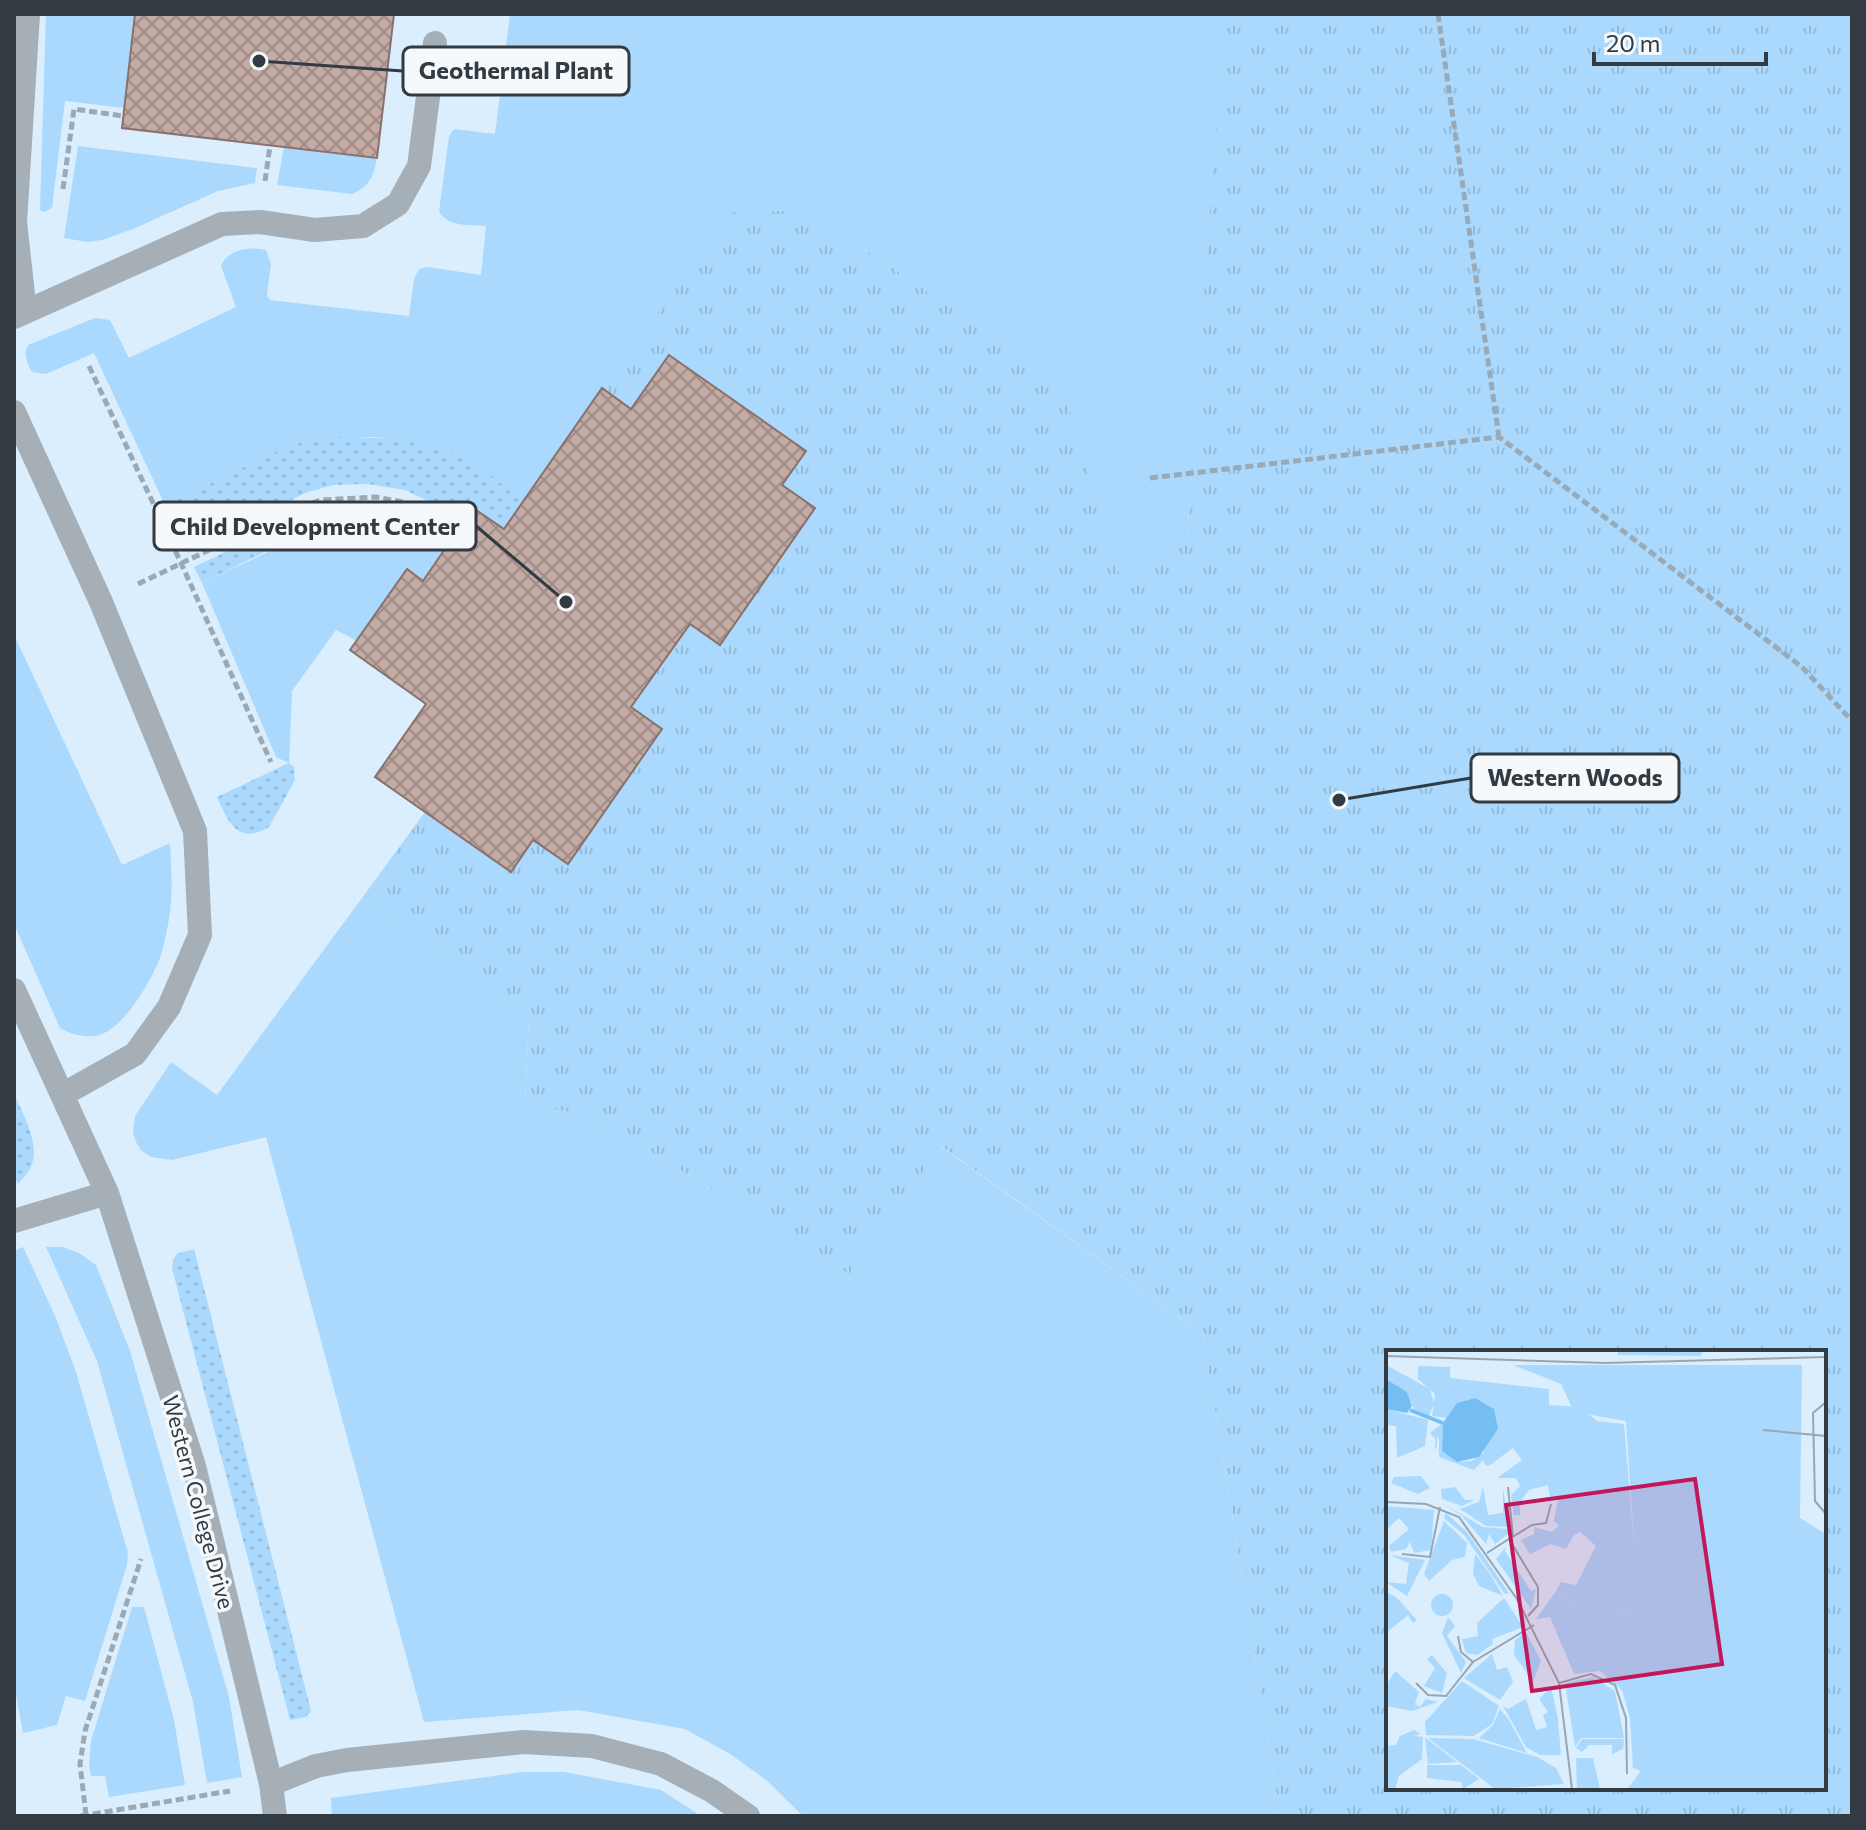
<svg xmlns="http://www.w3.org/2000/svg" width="1866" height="1830" font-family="Commissioner,sans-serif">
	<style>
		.grass { fill: #aad9fd }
		.park { fill: url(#park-tufts); fill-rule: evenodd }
		.garden { fill: url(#garden-dots) }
		.building { fill: url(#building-cross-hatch); stroke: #89716c; stroke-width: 2 }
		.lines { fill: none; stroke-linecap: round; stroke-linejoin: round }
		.path { stroke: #99a9b5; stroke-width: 5; stroke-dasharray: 8 4; stroke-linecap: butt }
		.minor { stroke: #a6afb6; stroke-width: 24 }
		.labels { text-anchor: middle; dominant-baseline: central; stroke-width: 7; stroke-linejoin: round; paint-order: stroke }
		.street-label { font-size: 22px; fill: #323b41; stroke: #f5f9fc }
		.inset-river { fill: none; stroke: #74bef3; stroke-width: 4 }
		.inset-road { fill: none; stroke: #97a6b2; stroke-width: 2 }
		.view { fill: #c2185b; fill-opacity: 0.15; stroke: #c2185b; stroke-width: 4 }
		.inset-edge { fill: none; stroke: #323b41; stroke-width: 4 }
		.leader { fill: none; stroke: #323b41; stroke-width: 3 }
		.callout-dot { fill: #323b41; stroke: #f5f9fc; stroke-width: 3 }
		.callout { fill: #f5f9fc; stroke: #323b41; stroke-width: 3 }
		.callout-label { font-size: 24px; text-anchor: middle; font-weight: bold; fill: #323b41 }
	</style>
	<defs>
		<pattern id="park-tufts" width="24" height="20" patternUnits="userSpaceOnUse" patternTransform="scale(2)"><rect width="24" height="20" fill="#aad9fd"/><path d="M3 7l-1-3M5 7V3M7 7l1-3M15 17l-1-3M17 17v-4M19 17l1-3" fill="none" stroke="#93bbda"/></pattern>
		<pattern id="garden-dots" width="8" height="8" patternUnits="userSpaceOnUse" patternTransform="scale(2)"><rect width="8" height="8" fill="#aad9fd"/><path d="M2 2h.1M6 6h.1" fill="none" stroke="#93bbda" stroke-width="1.8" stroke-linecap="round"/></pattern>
		<pattern id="building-cross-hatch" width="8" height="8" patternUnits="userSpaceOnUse" patternTransform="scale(2)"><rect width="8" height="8" fill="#c3aaa4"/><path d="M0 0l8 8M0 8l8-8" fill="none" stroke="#9f8c87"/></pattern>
	</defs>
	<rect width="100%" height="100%" fill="#daeefe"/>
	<!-- grass -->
	<path class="grass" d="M46,14H135L124,108L65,101L52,208L44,212L40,210Z
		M510,14H1227L1187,537L1122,584L1060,382L808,211L602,388L523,502L476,465L453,453L416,443L374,437H334L293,444L165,505L94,353L46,374L32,372C27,362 23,355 28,345L95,318L110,320L129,358L236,307L221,266C228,249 250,246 266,250L271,264L267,295L270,300L409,316L414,279L419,269L427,267L481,275L486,226C470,225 449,227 439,212L449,136L454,129L495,134Z
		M78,146L257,168L255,183L218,191L133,229L102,240L88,242L64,238Z
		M284,147L377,158C374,176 369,187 352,194L277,185Z
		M373,522C402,526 422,531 448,545L423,581L407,569L357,641L336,630L292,691L289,763L276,757L202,583L315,530L340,524Z
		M14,635L122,865L170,843C171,866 173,889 170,912C168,926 165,941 161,955C153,978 126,1025 102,1034C89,1039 72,1035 60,1028L14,924Z
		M362,898L529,1017L525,1104L569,1112L611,1127L848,1273L940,1146L1203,1334L1280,1816H803L765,1779L730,1754L685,1729L578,1710L424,1722L266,1137L172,1160L151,1157L141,1150L136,1142L133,1132L135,1116L171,1062L217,1095Z
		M23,1247L56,1318L76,1372L128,1553L127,1565L85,1701L66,1696L57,1725L23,1733L14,1684V1251Z
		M46,1247H63L79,1253L96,1265L130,1351L229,1697L242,1777L207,1783L193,1702L97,1361Z
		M132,1607H144L174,1720L185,1785L109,1797L105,1776H91L89,1765L91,1741Z
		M523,1772H564L661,1790L701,1816H332L331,1798Z"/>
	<!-- park -->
	<path class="park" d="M1224,14H1852V1816H1280L1203,1334L941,1146L849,1274L611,1127L569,1112L525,1104L529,1017L362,898L425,812L511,871L533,840L568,864L662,729L631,707L690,624L719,644L815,508L782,485L806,450L670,355L631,409L602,388L733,212L808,211L1061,382L1122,583L1187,537ZM1388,1352H1824V1788H1388Z"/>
	<!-- garden -->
	<path class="garden" d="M334,437C381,437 432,439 474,463C491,474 507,490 523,502L517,511L534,550L474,508L464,522L430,502L405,490L368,484L333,485L305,493L188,553L165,505L293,444Z
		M374,506L404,512L431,519L454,535L448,545C351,494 289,542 202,583L194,567L301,516L327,509Z
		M289,763L294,767L295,780L269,827C237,846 228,821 217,797Z
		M14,1094C23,1115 42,1145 30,1169C27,1174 22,1179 18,1184L14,1176Z
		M194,1249L311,1711L306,1717L290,1720L172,1268L173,1261L176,1254Z"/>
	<!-- building -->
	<path class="building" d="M135,14H394L377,158L122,128Z
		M669,355L806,451L782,485L815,508L720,645L690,624L631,707L662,729L568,864L533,840L511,872L375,777L426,704L350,650L407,569L423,581L473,508L504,529L602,388L631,409Z"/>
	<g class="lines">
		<!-- path -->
		<path class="path" d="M1438,14L1499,437
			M265,181L270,146
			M63,189L74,109L123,116
			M89,366L181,563L271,762
			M1150,478L1499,437L1802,667L1852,721
			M138,584L297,508L321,500L376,497L408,503L434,512L459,529
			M86,1815L80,1764L85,1731L141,1559
			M81,1816L230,1791"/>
		<!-- minor -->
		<path class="minor" d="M25,312L15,222L28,14
			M14,317L222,224L260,222L315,230L363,226L398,204L419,166L435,43
			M14,412L101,602L195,831L200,935L169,1007L135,1054L62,1095
			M14,990L107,1193L194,1466L271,1784L275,1816
			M14,1221L107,1193
			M271,1784L316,1766L347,1760L524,1742L592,1746L661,1764L712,1791L748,1816"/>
	</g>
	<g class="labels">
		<!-- street labels -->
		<g class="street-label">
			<text transform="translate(199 1502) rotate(75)">Western College Drive</text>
		</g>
	</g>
	<!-- overview -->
	<g transform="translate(1386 1350)">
		<rect width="440" height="440" fill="#daeefe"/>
		<path d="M0,15L44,39L48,53L43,66L28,59L21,42L0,29ZM32,16L64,17V28L163,39V55L194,57L211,71L238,74L248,193L242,199L198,167L180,199L165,194L144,204L135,190L129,193L148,184V177L166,182L173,176L168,171L172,150L164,147L162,135L143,140L134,152V165H128L129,176L125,145L134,136L130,128H111L136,110L127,98L108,112L97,101L112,79L89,48L71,53L61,68L46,66L49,44L32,29ZM0,59L42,70L39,96L11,108L10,76L0,75ZM35,126L44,138L32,144L5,133L8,127ZM69,137L79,150H88L76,156L56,149L55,139ZM97,137L102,165L117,163V139L123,177L100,176L74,159L93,152ZM56,153L97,177L123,179L122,184L109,194L103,184L100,194L76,166ZM0,156L48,160L45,200L28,203L24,192L20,199L5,202L3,196L23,179L13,168L0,180ZM60,163L81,182L123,243L119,244L78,185L58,168ZM58,171L81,193L79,207L66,210L43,231L38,224ZM121,196L119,201L145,241L150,239L145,259L110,209ZM89,204L104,224L117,246L93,236L87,224ZM4,205L39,210L21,246L0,232L20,234L23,213ZM170,241L188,251L189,260L224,272L232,258L261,274L287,356L280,439H241L255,421L247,418L244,368L236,340L214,321L188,324L164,267L150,269ZM0,242L10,247L31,270L27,273L22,265L0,283ZM45 255a11 11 0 1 1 22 0a11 11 0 1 1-22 0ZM118,248L137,277L106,289L107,294L91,305L80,303L76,289L92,286L91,273ZM62,267L69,276L61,286L80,312L75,323L56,283ZM140,282L155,311L147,331L128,305L129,290ZM106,304L111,320L121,317L127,332L114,350L78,328ZM46,305L61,323L56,343L38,336L49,318L41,309ZM9,321L33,342L29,354L34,357L40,349L52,352L26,361L0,356V336ZM207,327L229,341L238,388H195L189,397L179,333ZM76,331L113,356L106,374L88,386L40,385L39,372ZM165,337L172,369L175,405H154L140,397L117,356L122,359L140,349L150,380L161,377L157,365L162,362L153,349ZM114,359L123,370L141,403L93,388L107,375ZM28,380L34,384L28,386L37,387L36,409L13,426L9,439H0V396L10,395L14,386ZM39,388H40L71,412L42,414ZM42,388L87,389L151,407L170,418L178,434L109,439ZM196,389H238L237,399L226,404V395H203L196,402L190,398ZM190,408H207L214,439H191ZM41,415H75L93,429L77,439L75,432L41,428Z" fill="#aad9fd"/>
		<path d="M232,1H318L314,6L232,5ZM127,15H416L414,168L440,184V439H280L259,368L286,355L261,274L232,258L224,273L189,260L188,251L170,241L175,232L190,235L210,196L194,182L187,186L198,167L233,179L242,198L248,193L240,71L188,62L175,34Z" fill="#aad9fd"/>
		<path d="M57,73L56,101L71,112L86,111L100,101L108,113L100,116L97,110L88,120L53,107V90L51,86V96L48,101L50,90L44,83Z" fill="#aad9fd"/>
		<path d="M0,29L21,42L26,56L21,63L0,59ZM89,48L108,59L112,79L93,107L71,112L56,101L57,73L71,53Z" fill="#74bef3"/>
		<path class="inset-river" d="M24,60L57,73"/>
		<path class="inset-road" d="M0,6L220,13L440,7M440,52L427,63L429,151L440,164M377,80L440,86M122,137L127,187M0,152L40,154L73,167L131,249L173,333L186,439M123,189L146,175L160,173L165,154M101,203L123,189L152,237V255L142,266M16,204L44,207L54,157M72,286L75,302L87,312M30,333L42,345L60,346L87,312L148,275M173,333L205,324L229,335L240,368L241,424"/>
		<path class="view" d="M309,129L336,314L146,341L120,155Z"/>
		<rect width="440" height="440" class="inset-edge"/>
	</g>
	<!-- callouts -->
	<path class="leader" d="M259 61L403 71M566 602L476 526M1339 800L1471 778"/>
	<g class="callout-dot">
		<circle cx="259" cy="61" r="8"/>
		<circle cx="566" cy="602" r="8"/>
		<circle cx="1339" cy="800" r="8"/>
	</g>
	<g class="callout">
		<rect x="403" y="47" width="226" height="48" rx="8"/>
		<rect x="154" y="502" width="322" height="48" rx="8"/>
		<rect x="1471" y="754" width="208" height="48" rx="8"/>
	</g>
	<g class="callout-label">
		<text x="516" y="79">Geothermal Plant</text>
		<text x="315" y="535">Child Development Center</text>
		<text x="1575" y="786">Western Woods</text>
	</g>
	<!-- border -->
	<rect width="1866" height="1830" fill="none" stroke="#323b41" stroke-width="32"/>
	<!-- scale -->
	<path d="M1594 52v12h172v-12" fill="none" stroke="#323b41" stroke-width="4"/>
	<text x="1606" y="52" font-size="24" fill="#323b41" stroke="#f5f9fc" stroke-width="6" paint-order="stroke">20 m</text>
</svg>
